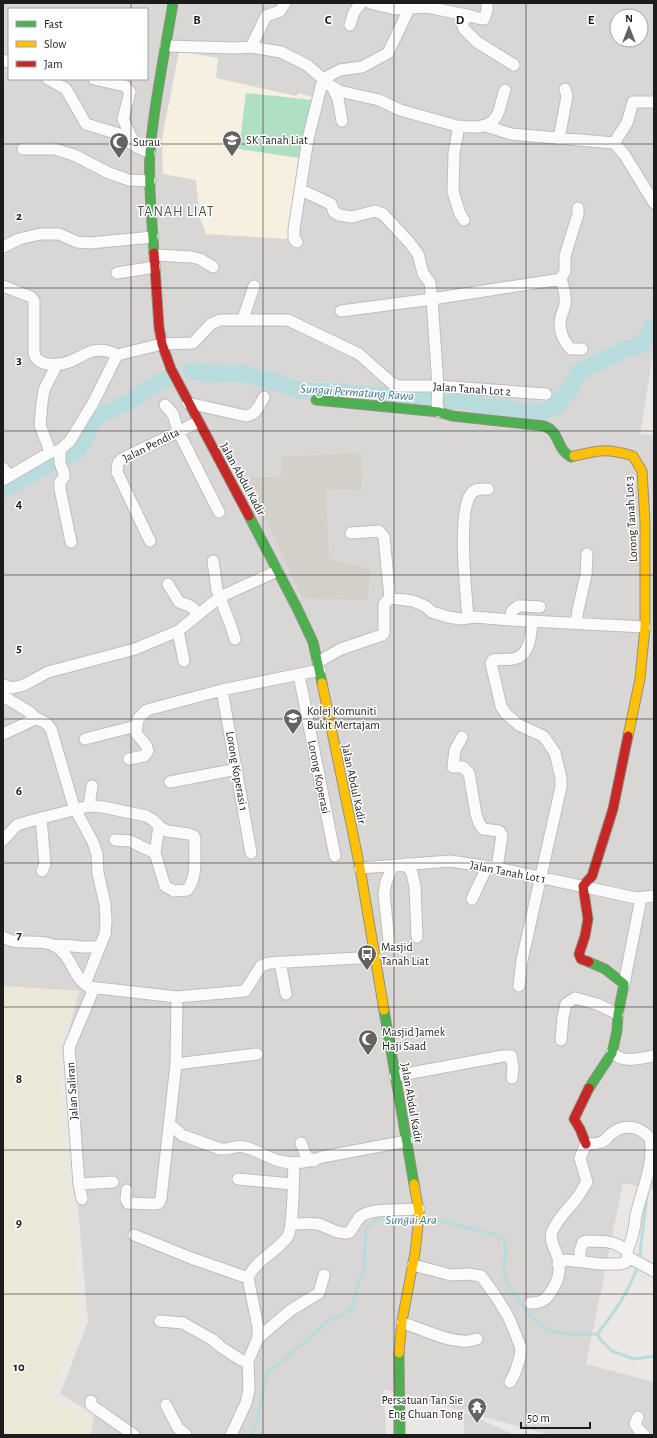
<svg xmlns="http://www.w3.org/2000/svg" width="657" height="1438" font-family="'Alegreya Sans',sans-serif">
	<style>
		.residential { fill: #d9d7d6; fill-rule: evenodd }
		.education { fill: #f5f0df }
		.religious { fill: #d8d7d6 }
		.construction { fill: #d3d0c7 }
		.farmland { fill: #ebe8d8 }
		.pitch { fill: #b0e0c3 }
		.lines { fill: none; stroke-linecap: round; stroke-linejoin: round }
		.stream { stroke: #b8dcdd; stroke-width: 3 }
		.river { stroke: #b8dcdd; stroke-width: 17 }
		.street-casing { stroke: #c0bebd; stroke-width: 13 }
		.fast-casing { stroke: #94917e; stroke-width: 11 }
		.slow-casing { stroke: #94917e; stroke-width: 11 }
		.jam-casing { stroke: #94917e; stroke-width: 11 }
		.street { stroke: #fcfbfb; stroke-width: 11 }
		.fast { stroke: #4caf50; stroke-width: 9 }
		.slow { stroke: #ffc107; stroke-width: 9 }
		.jam { stroke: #c62828; stroke-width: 9 }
		.grid { fill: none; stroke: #1c1c1c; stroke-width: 1; stroke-opacity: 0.55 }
		.labels { text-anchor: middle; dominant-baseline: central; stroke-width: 3; stroke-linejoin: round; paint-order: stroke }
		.poi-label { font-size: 12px; fill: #1c1c1c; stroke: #fff; text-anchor: start }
		.street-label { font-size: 12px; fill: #1c1c1c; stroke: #fff }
		.water-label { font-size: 13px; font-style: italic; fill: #427a91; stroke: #fff }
		.quarter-label { font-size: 14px; letter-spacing: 1px; fill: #4f4f4f; stroke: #fff }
		.grid-label { font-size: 13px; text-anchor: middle; font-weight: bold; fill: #1c1c1c; stroke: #fff; stroke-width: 3; stroke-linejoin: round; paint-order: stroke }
	</style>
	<rect width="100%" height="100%" fill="#eae7e5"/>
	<!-- residential -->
	<path class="residential" d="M3,3H654V347L640,434L654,435V1189L623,1183L586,1364L654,1382V1435H550L384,1389L386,1435H91L94,1414L60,1394L88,1322L64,1048L78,996L3,986ZM9,9H147V79H9ZM617,16H641V40H617Z"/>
	<!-- education -->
	<path class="education" d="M179,51L218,58L216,78L296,96L299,93L315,98L296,208L288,239L206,234L200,218L196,180L163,174L162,139Z"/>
	<!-- religious -->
	<path class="religious" d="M464,1412L515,1435H464Z"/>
	<!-- construction -->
	<path class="construction" d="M361,453L362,490L326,489L329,559L370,569L368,600L302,598L247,478L281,477V457Z"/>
	<!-- farmland -->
	<path class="farmland" d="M3,986L80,991L56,1052L80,1321L49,1397L90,1419L88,1435H3Z"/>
	<!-- pitch -->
	<path class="pitch" d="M246,93L313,100L306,159L239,149Z"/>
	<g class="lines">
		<!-- stream -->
		<path class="stream" d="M423,1218C437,1217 447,1223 460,1226C475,1230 490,1231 504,1239L506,1253L504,1265L505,1276L510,1287L524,1308L539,1325L551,1331L569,1334H597
			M639,1261L647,1195
			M638,1266C628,1293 615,1312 597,1334L601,1340L612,1351L634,1359L654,1356
			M250,1435L254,1431L268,1371L281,1362L328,1321L351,1310L355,1298L359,1280L364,1268L366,1229L375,1220L414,1218"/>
		<!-- river -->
		<path class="river" d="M191,371L201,372L206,374L240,373L282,384L301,391L339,392L362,394L371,396L404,394L432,399L445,403L464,400L486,407H506L519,412H543L556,406L571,388L579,372L626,349C643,348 646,338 654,326
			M3,490L61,458L74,454L81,445L95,418L133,400L152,386L165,380"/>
		<defs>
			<path id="street" d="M370,3L395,9L427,7L471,16
				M487,3V10L484,19C478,19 473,15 467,17L462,23L464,29L477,42L514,65
				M350,25L354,12L361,3
				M166,46L236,48L251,47L281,52L307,65L323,79L340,70L362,67L388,53L409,9
				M251,47L266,16L280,11L285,3
				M3,60L9,62
				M48,79L66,89L86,124L119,134L135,146L150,153
				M94,79L125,86L130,92L123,119L135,145
				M333,88L338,99L342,121
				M457,126C470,127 488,130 496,117C500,112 502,97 505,90
				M486,126L511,134L614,143L624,154L654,203
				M559,139L567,96L565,89
				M614,143L627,123L633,102H654
				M23,149H54L74,155L109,173L129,180L150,181
				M301,190L331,204L334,212L339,215L352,217L375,211L383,214L409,242L418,254L423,273L430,283L432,299L341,311
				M297,242L294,239V229L308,139L323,79L328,84L339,91L379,100L400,110L457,126L458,131L454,153L453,192L460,214L464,220
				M3,247L19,239L40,234H59L77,242L90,243L153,237
				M155,255L191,257L200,259L213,267
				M117,273L155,267
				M561,279C564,288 566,296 565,305C564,309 562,313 561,317C558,329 563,341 571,349H582
				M3,286L31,297L34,301V352C35,367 60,366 71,361C79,358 85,353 93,351C102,349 110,351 117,355
				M243,319L254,286
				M188,403L246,416C256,415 259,406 264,397
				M165,405L173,414L178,431L219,512
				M439,412L437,404L438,386L432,299L561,279L565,271V256L578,214V208
				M60,450V463L64,473V477L60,482V489L71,542
				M49,453L48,446L40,425L42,403L44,390L57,364
				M3,468L10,476
				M3,480L49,453L60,450L70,441L93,403L117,355L162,344L193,343L211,324L220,320H288L359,354L378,371L393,384L399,386H438L546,394
				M351,533L379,531L384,537L390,598
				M150,541L117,472L118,463L122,459L198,422
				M213,561L217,590L231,626L235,639
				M168,584L179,602L190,606L198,613
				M468,617C466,593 457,512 471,494C475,488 482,489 488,489
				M510,620L512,611L518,606H523L540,607
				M576,623L578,610L586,575L587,554
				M178,631L184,661
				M318,662L341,649L382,635L384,633V604L390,598L413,601L425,606L432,612L448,617L461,619L475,617L510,620L645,627
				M299,675L335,856
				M3,685L12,688L24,685L48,672L135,649L178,631L220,597L277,571
				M222,690L251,853
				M3,696L31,713L34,717L33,720L3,734
				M34,717L46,723L51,729L74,807L93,842L97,854L98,873L105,904L106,921L105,934L85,984
				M462,737L455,750L453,767H463L469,773L476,814L479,823L483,829L499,831L502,835L497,868
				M85,739L136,726
				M129,759L144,756L148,751L146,745L136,733L138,719L147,710L222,690L320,670
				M170,782L237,769
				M89,806L92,786
				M41,818L45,864L42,871
				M3,840L17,825L30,821L89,806L103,807L146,816L153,820L160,827L167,831L189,834L194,836L195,840C194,856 198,878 187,890L174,891L165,886L155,853L159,826
				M115,840L130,841L155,853
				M406,864L412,873L415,887L417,937
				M360,868L450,861L497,868L636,898L654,896
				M472,899L487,867
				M3,937C17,947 41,937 57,947C69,955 72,969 80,979C82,982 86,985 89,987L177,997L245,991L261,966L269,963L375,957
				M389,941L384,894L386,882L393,866
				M54,946C69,943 84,950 99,946
				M280,962L286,994
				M624,984L641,898
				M519,986L522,960L561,787V778L555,753L547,741L543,736L519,725L506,714L501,706L491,663L493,660C500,659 506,660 512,659C530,657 531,636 532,621
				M561,1040L563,1017L566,1004L575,998L597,1004L618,1014
				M612,1053C626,1064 638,1058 654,1056
				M176,1064L257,1054
				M395,1076L503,1056H511L513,1068L512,1078
				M170,1124L182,1135L220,1149C229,1150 236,1145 244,1147C254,1149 264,1155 273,1159C289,1165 307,1163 322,1157L407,1141
				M301,1143L306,1156L314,1161
				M238,1179L293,1184
				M79,1184L113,1182
				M127,1190L126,1199L128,1203L154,1204L159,1203L161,1198L176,1064L177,997
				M82,1199L79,1184L69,1048L94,988
				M291,1224C300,1224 309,1223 317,1224C328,1226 338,1236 350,1232C353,1227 357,1220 361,1216C371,1208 405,1210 419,1209
				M134,1235L191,1258L248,1278
				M627,1251C629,1245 632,1239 633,1233C635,1227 635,1221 636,1215C642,1189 655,1164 650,1138
				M628,1257L654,1271
				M558,1264L566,1260L601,1264H620L626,1262L628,1257L627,1251C612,1239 605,1242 587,1241L583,1242L580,1251V1261
				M413,1265L451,1275L468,1274L481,1276L485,1281L489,1287L497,1298L509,1318L521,1348L520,1357L515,1373L510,1382
				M530,1303C540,1303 545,1301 550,1293C558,1283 561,1271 558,1258C556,1250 549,1241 552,1232C558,1217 570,1208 579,1195C582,1191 584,1186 587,1182L580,1158L586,1144C591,1144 597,1144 602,1142C605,1141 608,1136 611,1134C624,1123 639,1126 650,1138H654
				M160,1321L183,1323L213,1340L221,1347L241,1360L248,1361
				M402,1323C422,1328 441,1340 462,1341C467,1342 473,1340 477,1339
				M258,1338L291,1310L319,1293L324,1275
				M91,1401V1405L134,1435
				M166,1405L178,1428L186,1435
				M638,1417L635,1424L638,1429L644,1435
				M231,1435L246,1403L249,1390L248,1361L258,1338V1327L248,1278C255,1262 270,1255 282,1243C284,1241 287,1238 288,1236C294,1223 293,1179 294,1163"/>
			<path id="fast" d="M154,253C152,219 148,185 150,152C154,102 165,52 173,3
				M316,400L439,412L452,416L544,426C561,432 555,448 571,457L574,456
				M249,516L297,608L313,642L322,683
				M589,962L605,969L624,984L618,1014L617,1031L612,1053L589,1088
				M384,1010L414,1184
				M399,1353L400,1435"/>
			<path id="slow" d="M574,456C600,450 607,448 633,456L642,471L645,522V627L640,679L628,736
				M322,683L360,868L384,1010
				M399,1353L402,1321L415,1253L418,1226L419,1212L414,1184"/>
			<path id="jam" d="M154,253L159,327L162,344L171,369L249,516
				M589,962L581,959L579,954L585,936L588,919L583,886L592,876L613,809L628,736
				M586,1144L580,1129L574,1119L589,1088"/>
		</defs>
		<!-- street casing -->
		<use href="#street" class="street-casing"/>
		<!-- fast casing -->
		<use href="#fast" class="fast-casing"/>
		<!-- slow casing -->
		<use href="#slow" class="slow-casing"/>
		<!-- jam casing -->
		<use href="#jam" class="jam-casing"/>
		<!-- street -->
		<use href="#street" class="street"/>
		<!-- fast -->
		<use href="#fast" class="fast"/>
		<!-- slow -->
		<use href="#slow" class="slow"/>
		<!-- jam -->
		<use href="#jam" class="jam"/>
	</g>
	<!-- grid -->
	<path class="grid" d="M131,3V9M263,3V1435M394,3V1435M526,3V1435M131,79V1435M3,144H654M3,288H654M3,431H654M3,575H654M3,719H654M3,863H654M3,1007H654M3,1150H654M3,1294H654"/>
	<!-- icons -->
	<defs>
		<symbol id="school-pin" viewBox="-11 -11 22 30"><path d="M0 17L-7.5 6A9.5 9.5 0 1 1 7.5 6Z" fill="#646362" stroke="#fff"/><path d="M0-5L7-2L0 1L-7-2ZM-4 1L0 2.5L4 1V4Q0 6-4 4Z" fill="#fff"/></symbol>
		<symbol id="mosque-pin" viewBox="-11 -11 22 30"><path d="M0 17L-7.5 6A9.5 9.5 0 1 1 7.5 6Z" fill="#646362" stroke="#fff"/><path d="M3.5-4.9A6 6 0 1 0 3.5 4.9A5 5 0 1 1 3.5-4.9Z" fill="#fff"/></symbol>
		<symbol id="university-pin" viewBox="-11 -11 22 30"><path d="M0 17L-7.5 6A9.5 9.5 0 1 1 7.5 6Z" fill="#646362" stroke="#fff"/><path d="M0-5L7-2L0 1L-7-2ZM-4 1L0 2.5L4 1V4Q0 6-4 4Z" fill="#fff"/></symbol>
		<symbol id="bus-pin" viewBox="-11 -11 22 30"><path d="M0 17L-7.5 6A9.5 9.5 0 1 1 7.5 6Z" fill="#646362" stroke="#fff"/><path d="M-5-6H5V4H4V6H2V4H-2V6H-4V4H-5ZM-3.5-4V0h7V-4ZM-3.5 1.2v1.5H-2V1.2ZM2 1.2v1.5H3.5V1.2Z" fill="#fff"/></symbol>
		<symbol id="temple-pin" viewBox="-11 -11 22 30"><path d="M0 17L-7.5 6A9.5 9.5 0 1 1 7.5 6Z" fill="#646362" stroke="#fff"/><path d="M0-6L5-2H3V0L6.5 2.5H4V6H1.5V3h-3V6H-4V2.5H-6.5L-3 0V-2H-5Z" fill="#fff"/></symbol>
	</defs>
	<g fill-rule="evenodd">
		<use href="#school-pin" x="221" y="129" width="22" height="30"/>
		<use href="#mosque-pin" x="108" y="131" width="22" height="30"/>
		<use href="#university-pin" x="282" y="707" width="22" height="30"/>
		<use href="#bus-pin" x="356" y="943" width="22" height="30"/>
		<use href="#mosque-pin" x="357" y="1028" width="22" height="30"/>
		<use href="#temple-pin" x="466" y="1396" width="22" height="30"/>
	</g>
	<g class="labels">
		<!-- poi labels -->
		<g class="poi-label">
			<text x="246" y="140">SK Tanah Liat</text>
			<text x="133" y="142">Surau</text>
			<text x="307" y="711">Kolej Komuniti<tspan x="307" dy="14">Bukit Mertajam</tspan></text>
			<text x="381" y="947">Masjid<tspan x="381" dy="14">Tanah Liat</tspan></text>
			<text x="382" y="1032">Masjid Jamek<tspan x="382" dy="14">Haji Saad</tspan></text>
			<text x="463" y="1400" text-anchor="end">Persatuan Tan Sie<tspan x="463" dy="14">Eng Chuan Tong</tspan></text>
		</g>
		<!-- street labels -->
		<g class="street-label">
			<text transform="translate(472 389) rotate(4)">Jalan Tanah Lot 2</text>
			<text transform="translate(151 445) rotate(-27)">Jalan Pendita</text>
			<text transform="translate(243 479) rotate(61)">Jalan Abdul Kadir</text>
			<text transform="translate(631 519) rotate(-93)">Lorong Tanah Lot 3</text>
			<text transform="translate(237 771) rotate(80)">Lorong Koperasi 1</text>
			<text transform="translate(319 777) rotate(79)">Lorong Koperasi</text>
			<text transform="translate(354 784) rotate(78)">Jalan Abdul Kadir</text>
			<text transform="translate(508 872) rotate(11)">Jalan Tanah Lot 1</text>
			<text transform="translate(72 1091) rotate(-94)">Jalan Saliran</text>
			<text transform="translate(412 1103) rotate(80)">Jalan Abdul Kadir</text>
		</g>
		<!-- water labels -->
		<g class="water-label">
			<text transform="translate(357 393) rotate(4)">Sungai Permatang Rawa</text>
			<text x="411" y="1220">Sungai Ara</text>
		</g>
		<!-- quarter labels -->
		<g class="quarter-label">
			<text x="176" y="212">TANAH LIAT</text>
		</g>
	</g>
	<g class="grid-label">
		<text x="197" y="24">B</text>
		<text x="328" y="24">C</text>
		<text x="460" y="24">D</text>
		<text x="591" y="24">E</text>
		<text x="19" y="220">2</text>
		<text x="19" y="364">3</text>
		<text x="19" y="508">4</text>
		<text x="19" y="652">5</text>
		<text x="19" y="795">6</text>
		<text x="19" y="939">7</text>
		<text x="19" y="1083">8</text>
		<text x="19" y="1227">9</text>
		<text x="19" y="1371">10</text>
	</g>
	<!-- border -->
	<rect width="657" height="1438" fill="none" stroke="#1c1c1c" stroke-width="8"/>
	<!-- legend -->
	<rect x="8" y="8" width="140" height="72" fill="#ffffff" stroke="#a4a4a4"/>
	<rect x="16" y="21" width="20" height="6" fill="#4caf50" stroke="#a4a4a4"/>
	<text x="44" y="28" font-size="12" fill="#1c1c1c">Fast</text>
	<rect x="16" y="41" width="20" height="6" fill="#ffc107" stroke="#a4a4a4"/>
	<text x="44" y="48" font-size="12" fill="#1c1c1c">Slow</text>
	<rect x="16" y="61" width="20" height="6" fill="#c62828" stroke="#a4a4a4"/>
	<text x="44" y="68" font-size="12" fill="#1c1c1c">Jam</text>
	<!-- north arrow -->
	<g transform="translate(629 28)"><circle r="19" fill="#ffffff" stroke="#a4a4a4"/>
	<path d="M0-3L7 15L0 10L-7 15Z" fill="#646362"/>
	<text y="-6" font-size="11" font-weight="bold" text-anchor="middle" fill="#1c1c1c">N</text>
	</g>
	<!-- scale -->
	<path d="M521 1422v6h69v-6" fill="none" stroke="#1c1c1c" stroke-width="2"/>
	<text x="527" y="1422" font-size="12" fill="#1c1c1c" stroke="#ffffff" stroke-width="3" paint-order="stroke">50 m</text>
</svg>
